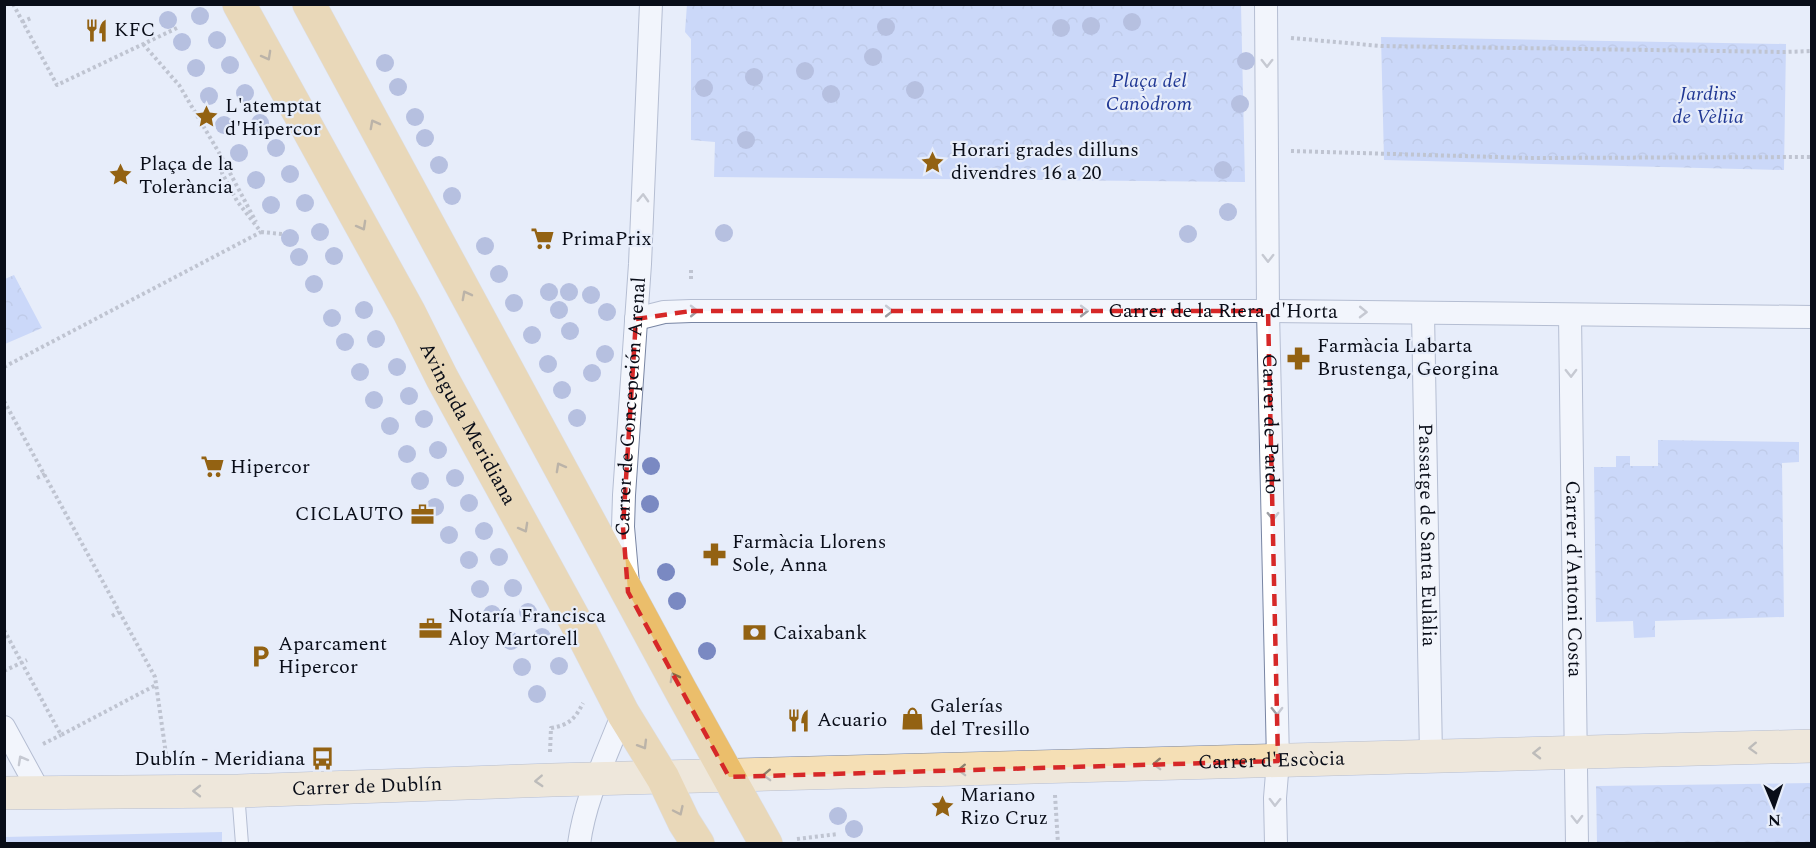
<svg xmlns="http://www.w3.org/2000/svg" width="1816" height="848" font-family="Spectral,serif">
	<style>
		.grass { fill: #a9bff8 }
		.park { fill: url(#park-crowns) }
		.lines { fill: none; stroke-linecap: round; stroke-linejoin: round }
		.service-casing { stroke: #7885a3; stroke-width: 14 }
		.minor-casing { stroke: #7885a3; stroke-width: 24 }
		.secondary-casing { stroke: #7885a3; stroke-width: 34 }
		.primary-casing { stroke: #cecfd1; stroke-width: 34 }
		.path { stroke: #8e939f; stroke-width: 4; stroke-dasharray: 3 3; stroke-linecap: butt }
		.service { stroke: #fff; stroke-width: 12 }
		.minor { stroke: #fff; stroke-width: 22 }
		.secondary { stroke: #f5dfb5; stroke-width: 33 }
		.primary { stroke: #ebbe6b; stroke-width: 33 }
		.tree { fill: #7a89c2 }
		.oneway { stroke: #856e46 }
		.oneway2 { stroke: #9d9ea3 }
		.oneway3 { stroke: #8b806e }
		.marked { fill: none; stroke: #d62828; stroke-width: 4.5; stroke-dasharray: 12 8; stroke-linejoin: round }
		.labels { text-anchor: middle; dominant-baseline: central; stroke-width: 4.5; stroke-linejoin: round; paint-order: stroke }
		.poi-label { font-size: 20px; fill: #090d18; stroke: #e7edfa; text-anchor: start }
		.park-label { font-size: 20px; font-style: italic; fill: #213894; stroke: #e7edfa }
		.street-label { font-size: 20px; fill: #090d18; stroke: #e7edfa }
	</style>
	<defs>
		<pattern id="park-crowns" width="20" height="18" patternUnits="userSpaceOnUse" patternTransform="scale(1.5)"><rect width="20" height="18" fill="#a9bff8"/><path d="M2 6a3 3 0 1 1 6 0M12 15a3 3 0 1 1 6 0" fill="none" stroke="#90a3d4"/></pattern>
	</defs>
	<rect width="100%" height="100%" fill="#e7edfa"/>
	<!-- grass -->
	<path class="grass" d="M222,832V843H5V837Z"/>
	<!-- park -->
	<path class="park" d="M687,4L1241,5L1245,182L714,177L715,142L691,140V39L685,32Z
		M1381,37L1786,44L1784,170L1384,160Z
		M14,275L42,328L5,344V279Z
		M1658,440L1799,442V462L1782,463L1784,617L1655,621V637L1634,638L1633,621L1596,622L1594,467H1616V456H1630V466H1658Z
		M1811,783V843H1597L1596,786Z"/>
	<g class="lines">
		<defs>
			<path id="service" d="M238,792L242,844"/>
			<g id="minor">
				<path id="s1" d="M1266,4L1268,311L1278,761L1275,798L1276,844"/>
				<path id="s2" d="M1423,313L1431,756"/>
				<path id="s3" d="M1570,315L1577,844"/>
				<path id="s4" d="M636,319L664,312L691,311H1268L1812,317"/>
				<path id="s5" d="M628,584L623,527L624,495L640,264L651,4"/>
				<path d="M4,727L40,793"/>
				<path d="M579,844C585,798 607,755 623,713"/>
			</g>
			<g id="secondary">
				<path id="s6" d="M4,793L238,791L552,780L1812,746"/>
			</g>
			<g id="primary">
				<path id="s7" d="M239,4L409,312L442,378L584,637L623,713L663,778L684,822L698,844"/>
				<path d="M309,4L681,691L766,844"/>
			</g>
		</defs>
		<!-- service casing -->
		<use href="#service" class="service-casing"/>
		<!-- minor casing -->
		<use href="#minor" class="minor-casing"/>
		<!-- secondary casing -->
		<use href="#secondary" class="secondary-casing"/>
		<!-- primary casing -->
		<use href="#primary" class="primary-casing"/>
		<!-- path -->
		<path class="path" d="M13,4L57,85L177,28
			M22,22L31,18
			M1291,38L1381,46L1785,52L1812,51
			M143,44L179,85L221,156L256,222
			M1291,151L1530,158L1812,157
			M261,232L293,235
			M691,279V268
			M4,367L261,232L237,201L222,173L221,156
			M4,401L155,677L167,761
			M37,478L45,474
			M112,616L119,612
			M4,630L61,735L156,685
			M4,671L27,660
			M43,744L61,735
			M550,752L551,728C569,725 575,719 583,703
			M1055,795L1058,844
			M797,839L838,834"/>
		<!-- service -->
		<use href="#service" class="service"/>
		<!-- minor -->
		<use href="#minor" class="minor"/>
		<!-- secondary -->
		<use href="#secondary" class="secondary"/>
		<!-- primary -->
		<use href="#primary" class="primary"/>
	</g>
	<!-- trees -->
	<g class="tree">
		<circle cx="200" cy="16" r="9"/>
		<circle cx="168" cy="20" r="9"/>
		<circle cx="1132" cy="22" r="9"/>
		<circle cx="1091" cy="26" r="9"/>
		<circle cx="886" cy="27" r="9"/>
		<circle cx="1061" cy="28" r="9"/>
		<circle cx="217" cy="40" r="9"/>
		<circle cx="182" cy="42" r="9"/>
		<circle cx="873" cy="57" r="9"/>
		<circle cx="1246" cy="61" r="9"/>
		<circle cx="385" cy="63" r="9"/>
		<circle cx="230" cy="65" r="9"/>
		<circle cx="196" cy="68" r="9"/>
		<circle cx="805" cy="71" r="9"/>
		<circle cx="754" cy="77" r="9"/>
		<circle cx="398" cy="87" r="9"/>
		<circle cx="704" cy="88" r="9"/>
		<circle cx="915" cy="90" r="9"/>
		<circle cx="245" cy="93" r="9"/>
		<circle cx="831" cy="94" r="9"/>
		<circle cx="209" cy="96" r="9"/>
		<circle cx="1240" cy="104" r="9"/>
		<circle cx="415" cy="117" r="9"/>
		<circle cx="260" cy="123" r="9"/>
		<circle cx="224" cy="125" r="9"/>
		<circle cx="425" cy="138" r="9"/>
		<circle cx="746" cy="140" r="9"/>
		<circle cx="276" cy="148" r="9"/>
		<circle cx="239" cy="153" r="9"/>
		<circle cx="439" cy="165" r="9"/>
		<circle cx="1223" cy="170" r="9"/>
		<circle cx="290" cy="174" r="9"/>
		<circle cx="256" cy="180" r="9"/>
		<circle cx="452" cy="196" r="9"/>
		<circle cx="305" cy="203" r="9"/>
		<circle cx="271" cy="205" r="9"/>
		<circle cx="1228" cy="212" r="9"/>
		<circle cx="320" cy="232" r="9"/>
		<circle cx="724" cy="233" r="9"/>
		<circle cx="1188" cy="234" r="9"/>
		<circle cx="290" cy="238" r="9"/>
		<circle cx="485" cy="246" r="9"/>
		<circle cx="334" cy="256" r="9"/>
		<circle cx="299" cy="257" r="9"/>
		<circle cx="499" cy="274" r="9"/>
		<circle cx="314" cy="284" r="9"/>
		<circle cx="549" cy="292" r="9"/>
		<circle cx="569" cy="292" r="9"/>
		<circle cx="591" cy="295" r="9"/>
		<circle cx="514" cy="303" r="9"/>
		<circle cx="364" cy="310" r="9"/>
		<circle cx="559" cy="310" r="9"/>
		<circle cx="607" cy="312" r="9"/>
		<circle cx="332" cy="318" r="9"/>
		<circle cx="570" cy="331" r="9"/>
		<circle cx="532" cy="335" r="9"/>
		<circle cx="376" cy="339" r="9"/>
		<circle cx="345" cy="342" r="9"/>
		<circle cx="605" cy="354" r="9"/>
		<circle cx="548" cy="364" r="9"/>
		<circle cx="397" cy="367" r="9"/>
		<circle cx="360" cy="372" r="9"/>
		<circle cx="592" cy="373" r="9"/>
		<circle cx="562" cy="390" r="9"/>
		<circle cx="409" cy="396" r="9"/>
		<circle cx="374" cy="400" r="9"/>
		<circle cx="577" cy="418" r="9"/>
		<circle cx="424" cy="419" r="9"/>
		<circle cx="390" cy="426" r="9"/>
		<circle cx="438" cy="450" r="9"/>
		<circle cx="407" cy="454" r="9"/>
		<circle cx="651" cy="466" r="9"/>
		<circle cx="455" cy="478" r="9"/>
		<circle cx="420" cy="481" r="9"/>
		<circle cx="469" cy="503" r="9"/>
		<circle cx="650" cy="504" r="9"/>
		<circle cx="435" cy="507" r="9"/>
		<circle cx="484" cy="531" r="9"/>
		<circle cx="449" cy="535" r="9"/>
		<circle cx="499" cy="557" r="9"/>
		<circle cx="469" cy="560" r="9"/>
		<circle cx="666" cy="572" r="9"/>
		<circle cx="513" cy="588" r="9"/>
		<circle cx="480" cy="589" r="9"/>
		<circle cx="677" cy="601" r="9"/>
		<circle cx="528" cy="612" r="9"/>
		<circle cx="492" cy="614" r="9"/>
		<circle cx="542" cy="637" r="9"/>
		<circle cx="511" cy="641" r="9"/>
		<circle cx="707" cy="651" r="9"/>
		<circle cx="559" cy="666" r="9"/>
		<circle cx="522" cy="667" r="9"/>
		<circle cx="537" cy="694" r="9"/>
		<circle cx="838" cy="816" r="9"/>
		<circle cx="854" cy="829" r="9"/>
	</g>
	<!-- one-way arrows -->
	<defs><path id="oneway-chevron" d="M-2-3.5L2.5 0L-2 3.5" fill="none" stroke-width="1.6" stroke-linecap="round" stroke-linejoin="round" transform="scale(1.5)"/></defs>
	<g class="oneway">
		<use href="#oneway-chevron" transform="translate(267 56) rotate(61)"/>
		<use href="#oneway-chevron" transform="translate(374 124) rotate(-118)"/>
		<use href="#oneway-chevron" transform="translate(362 226) rotate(61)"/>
		<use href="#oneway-chevron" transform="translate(466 295) rotate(-118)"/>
		<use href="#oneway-chevron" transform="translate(560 467) rotate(-119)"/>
		<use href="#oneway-chevron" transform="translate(524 528) rotate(61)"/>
		<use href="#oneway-chevron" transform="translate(674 677) rotate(-118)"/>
		<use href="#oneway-chevron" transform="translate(643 745) rotate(59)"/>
		<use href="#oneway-chevron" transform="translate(679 811) rotate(65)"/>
	</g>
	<g class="oneway2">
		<use href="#oneway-chevron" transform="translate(1267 63) rotate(90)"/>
		<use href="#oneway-chevron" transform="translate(643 198) rotate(-88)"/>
		<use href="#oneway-chevron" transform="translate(1268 258) rotate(90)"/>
		<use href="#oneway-chevron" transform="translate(694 311) rotate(-1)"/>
		<use href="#oneway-chevron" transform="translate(889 311)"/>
		<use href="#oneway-chevron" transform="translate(1084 311)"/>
		<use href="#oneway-chevron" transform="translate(1363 312) rotate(1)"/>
		<use href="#oneway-chevron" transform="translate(1571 373) rotate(89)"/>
		<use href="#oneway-chevron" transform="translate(1273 516) rotate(89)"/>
		<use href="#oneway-chevron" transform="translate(1277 711) rotate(89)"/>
		<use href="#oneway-chevron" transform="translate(22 760) rotate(-119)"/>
		<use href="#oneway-chevron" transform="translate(1275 802) rotate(91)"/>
		<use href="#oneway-chevron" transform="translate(1577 819) rotate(89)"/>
	</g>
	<g class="oneway3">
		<use href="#oneway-chevron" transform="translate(1753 748) rotate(178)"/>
		<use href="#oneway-chevron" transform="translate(1537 753) rotate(179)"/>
		<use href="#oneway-chevron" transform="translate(1157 764) rotate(178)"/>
		<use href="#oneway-chevron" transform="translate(962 770) rotate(178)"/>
		<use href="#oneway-chevron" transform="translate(767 775) rotate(178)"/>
		<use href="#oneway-chevron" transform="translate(539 781) rotate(177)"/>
		<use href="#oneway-chevron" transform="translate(197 791) rotate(180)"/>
	</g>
	<!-- marked area -->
	<path d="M0 0H1816V848H0ZM691,311H1268L1278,761L729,777L628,592L623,527L636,319Z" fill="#e7edfa" fill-opacity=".55" fill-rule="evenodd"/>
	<path class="marked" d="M691,311H1268L1278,761L729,777L628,592L623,527L636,319Z"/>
	<!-- icons -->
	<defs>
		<symbol id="restaurant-bare" viewBox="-9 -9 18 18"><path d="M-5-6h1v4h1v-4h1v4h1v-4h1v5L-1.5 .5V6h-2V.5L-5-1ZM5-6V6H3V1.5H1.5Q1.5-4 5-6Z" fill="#936212" stroke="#e7edfa" stroke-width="2.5" paint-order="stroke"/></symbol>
		<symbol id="sight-bare" viewBox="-9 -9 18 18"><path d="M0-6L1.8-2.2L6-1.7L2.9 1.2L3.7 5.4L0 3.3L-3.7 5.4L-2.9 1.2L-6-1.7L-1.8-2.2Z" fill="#936212" stroke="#e7edfa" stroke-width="2.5" paint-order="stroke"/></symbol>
		<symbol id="supermarket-bare" viewBox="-9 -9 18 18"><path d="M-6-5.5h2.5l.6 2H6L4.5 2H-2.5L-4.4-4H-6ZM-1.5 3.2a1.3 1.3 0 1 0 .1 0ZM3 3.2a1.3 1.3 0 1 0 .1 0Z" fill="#936212" stroke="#e7edfa" stroke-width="2.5" paint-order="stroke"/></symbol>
		<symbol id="pharmacy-bare" viewBox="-9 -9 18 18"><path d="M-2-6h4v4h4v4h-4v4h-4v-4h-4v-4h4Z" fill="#936212" stroke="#e7edfa" stroke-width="2.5" paint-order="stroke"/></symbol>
		<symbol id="office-bare" viewBox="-9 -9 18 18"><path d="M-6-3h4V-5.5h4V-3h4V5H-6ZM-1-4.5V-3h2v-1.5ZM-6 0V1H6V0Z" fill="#936212" stroke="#e7edfa" stroke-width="2.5" paint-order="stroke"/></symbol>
		<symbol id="bank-bare" viewBox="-9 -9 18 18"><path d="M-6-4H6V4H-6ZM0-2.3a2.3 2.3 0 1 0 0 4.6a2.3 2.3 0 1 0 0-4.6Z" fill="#936212" stroke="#e7edfa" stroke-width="2.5" paint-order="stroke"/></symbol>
		<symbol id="parking-bare" viewBox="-9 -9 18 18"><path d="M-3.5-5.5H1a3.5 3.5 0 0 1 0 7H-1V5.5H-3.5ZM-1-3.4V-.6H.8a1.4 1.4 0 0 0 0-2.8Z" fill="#936212" stroke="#e7edfa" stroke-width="2.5" paint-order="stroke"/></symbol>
		<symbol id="shop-bare" viewBox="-9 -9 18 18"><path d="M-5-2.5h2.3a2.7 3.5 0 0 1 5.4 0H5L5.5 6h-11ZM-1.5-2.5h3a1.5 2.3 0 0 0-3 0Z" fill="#936212" stroke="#e7edfa" stroke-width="2.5" paint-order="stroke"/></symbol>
		<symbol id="bus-bare" viewBox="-9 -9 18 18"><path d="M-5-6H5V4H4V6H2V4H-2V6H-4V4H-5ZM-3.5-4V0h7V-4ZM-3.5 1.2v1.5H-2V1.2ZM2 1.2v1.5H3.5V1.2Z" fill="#936212" stroke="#e7edfa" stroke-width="2.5" paint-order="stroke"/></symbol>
	</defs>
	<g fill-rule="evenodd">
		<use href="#restaurant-bare" x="80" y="14" width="33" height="33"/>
		<use href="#sight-bare" x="190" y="100" width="33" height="33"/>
		<use href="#sight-bare" x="916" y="146" width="33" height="33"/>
		<use href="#sight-bare" x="104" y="158" width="33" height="33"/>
		<use href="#supermarket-bare" x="526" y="222" width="33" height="33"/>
		<use href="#pharmacy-bare" x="1282" y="342" width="33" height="33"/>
		<use href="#supermarket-bare" x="196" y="450" width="33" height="33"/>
		<use href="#office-bare" x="406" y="498" width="33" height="33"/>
		<use href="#pharmacy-bare" x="698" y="538" width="33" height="33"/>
		<use href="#office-bare" x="414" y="612" width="33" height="33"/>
		<use href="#bank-bare" x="738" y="616" width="33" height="33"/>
		<use href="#parking-bare" x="244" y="640" width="33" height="33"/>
		<use href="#shop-bare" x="896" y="702" width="33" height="33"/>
		<use href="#restaurant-bare" x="782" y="704" width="33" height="33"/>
		<use href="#bus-bare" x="306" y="742" width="33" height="33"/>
		<use href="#sight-bare" x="926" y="790" width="33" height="33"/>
	</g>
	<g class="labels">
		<!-- poi labels -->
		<g class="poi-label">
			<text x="114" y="30">KFC</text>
			<text x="225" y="106">L'atemptat<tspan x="225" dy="23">d'Hipercor</tspan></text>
			<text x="951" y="150">Horari grades dilluns<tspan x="951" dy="23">divendres 16 a 20</tspan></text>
			<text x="139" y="164">Plaça de la<tspan x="139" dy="23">Tolerància</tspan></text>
			<text x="561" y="239">PrimaPrix</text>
			<text x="1317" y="346">Farmàcia Labarta<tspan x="1317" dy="23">Brustenga, Georgina</tspan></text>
			<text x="230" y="467">Hipercor</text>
			<text x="404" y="514" text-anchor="end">CICLAUTO</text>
			<text x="732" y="542">Farmàcia Llorens<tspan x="732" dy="23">Sole, Anna</tspan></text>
			<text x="448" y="616">Notaría Francisca<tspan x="448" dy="23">Aloy Martorell</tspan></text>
			<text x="773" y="633">Caixabank</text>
			<text x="278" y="644">Aparcament<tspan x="278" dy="23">Hipercor</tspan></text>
			<text x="930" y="706">Galerías<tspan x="930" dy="23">del Tresillo</tspan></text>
			<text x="817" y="720">Acuario</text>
			<text x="305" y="759" text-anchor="end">Dublín - Meridiana</text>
			<text x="960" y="795">Mariano<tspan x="960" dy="23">Rizo Cruz</tspan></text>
		</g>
		<!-- park labels -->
		<g class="park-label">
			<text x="1149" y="81">Plaça del<tspan x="1149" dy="23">Canòdrom</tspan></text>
			<text x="1708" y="94">Jardins<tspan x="1708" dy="23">de Vèliia</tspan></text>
		</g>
		<!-- street labels -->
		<g class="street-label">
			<text stroke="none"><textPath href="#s4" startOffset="588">Carrer de la Riera d'Horta</textPath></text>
			<text stroke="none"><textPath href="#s5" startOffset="178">Carrer de Concepción Arenal</textPath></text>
			<text stroke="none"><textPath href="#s7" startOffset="478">Avinguda Meridiana</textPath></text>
			<text stroke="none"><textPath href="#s1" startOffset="420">Carrer de Pardo</textPath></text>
			<text stroke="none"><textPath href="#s2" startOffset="222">Passatge de Santa Eulàlia</textPath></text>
			<text stroke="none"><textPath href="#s3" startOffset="264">Carrer d'Antoni Costa</textPath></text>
			<text stroke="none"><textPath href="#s6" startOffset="1268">Carrer d'Escòcia</textPath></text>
			<text stroke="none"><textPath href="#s6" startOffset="363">Carrer de Dublín</textPath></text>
		</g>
	</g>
	<!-- border -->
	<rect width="1816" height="848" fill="none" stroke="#090d18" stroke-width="12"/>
	<!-- north arrow -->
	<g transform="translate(1774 806) rotate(178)" stroke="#e7edfa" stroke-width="4.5" paint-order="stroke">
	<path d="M0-4.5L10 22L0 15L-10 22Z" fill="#090d18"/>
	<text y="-9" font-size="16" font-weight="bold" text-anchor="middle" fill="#090d18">N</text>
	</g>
</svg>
